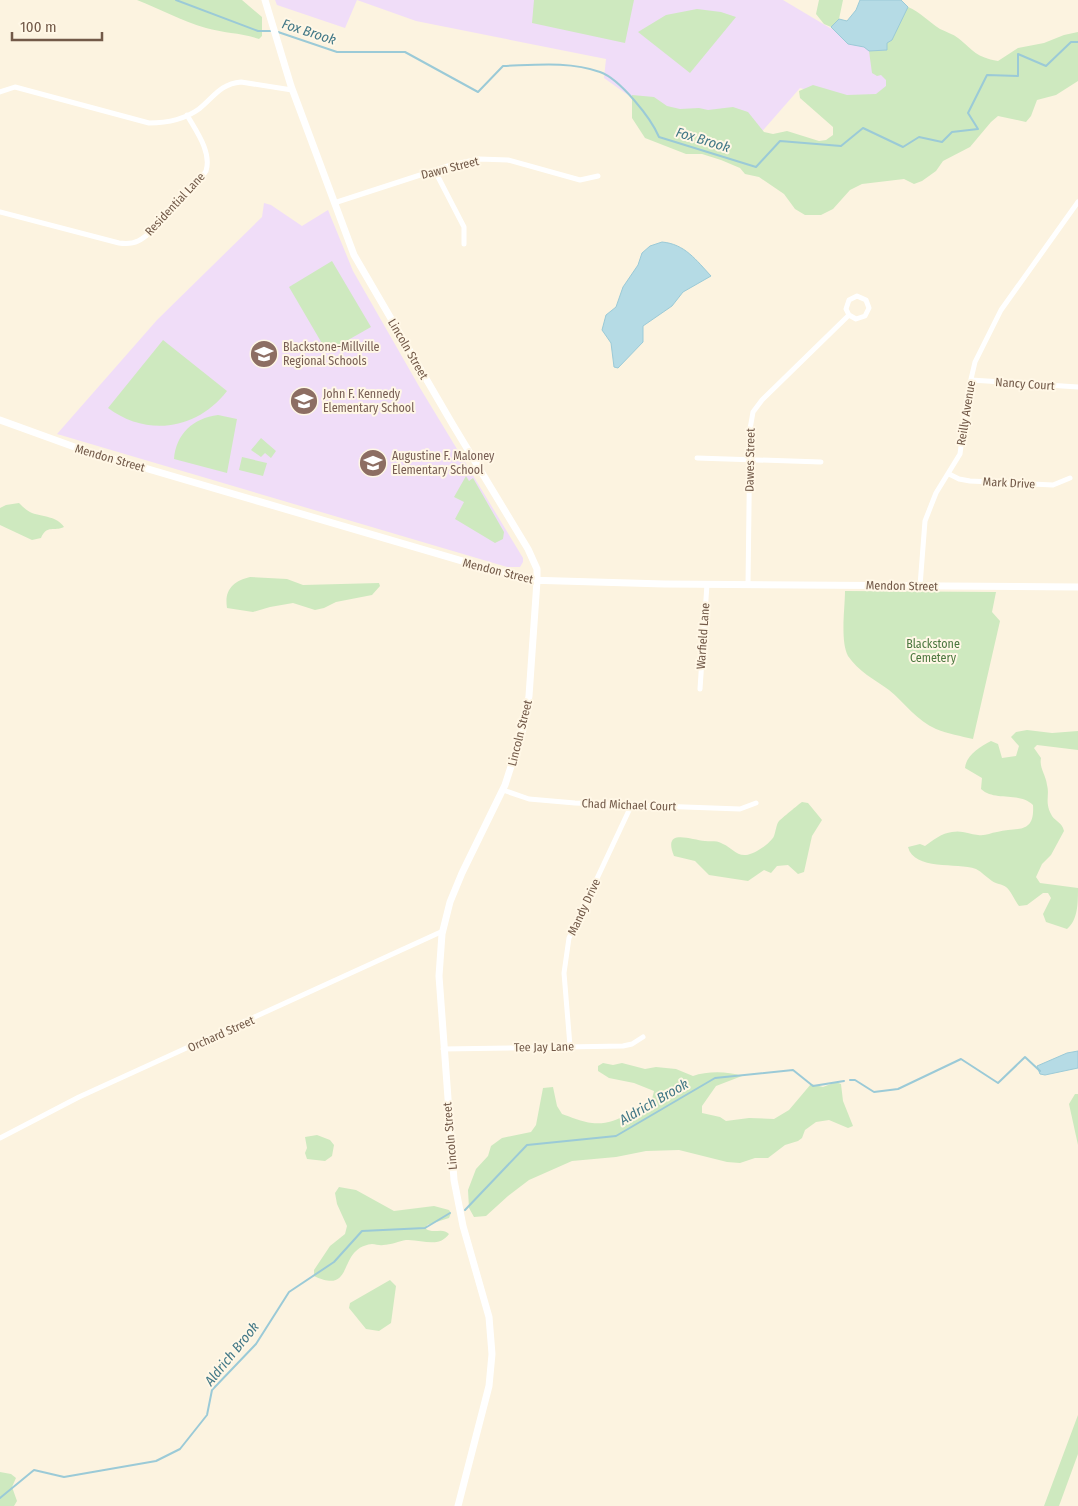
<svg xmlns="http://www.w3.org/2000/svg" width="1078" height="1506" font-family="'Fira Sans Condensed',sans-serif">
	<style>
		.education { fill: #f0ddf8 }
		.green { fill: #cee9bf }
		.water { fill: #b5dbe5; stroke: #9bcad7 }
		.lines { fill: none; stroke-linecap: round; stroke-linejoin: round }
		.stream { stroke: #9bcad7; stroke-width: 2 }
		.street { stroke: #fff; stroke-width: 5 }
		.secondary { stroke: #fff; stroke-width: 7 }
		.labels { text-anchor: middle; dominant-baseline: central; stroke-width: 4; stroke-linejoin: round; paint-order: stroke }
		.street-label { font-size: 12px; fill: #725948; stroke: #fff7e6 }
		.education-label { font-size: 12px; fill: #785e54; stroke: #fff7e6; text-anchor: start }
		.park-label { font-size: 12px; fill: #4d7840; stroke: #fff7e6 }
		.water-label { font-size: 14px; font-style: italic; fill: #417786; stroke: #fff7e6 }
	</style>
	<rect width="100%" height="100%" fill="#fcf3e0"/>
	<!-- education -->
	<path class="education" d="M275,0H783L830,28L933,65L918,119L800,88L737,160L625,93L604,78L606,59L416,21L357,0L345,28L277,5Z
		M264,203L271,205L302,226L328,210L353,271L420,388L523,558V562L520,567H507L57,434L157,320L262,217Z"/>
	<!-- green -->
	<path class="green" d="M137,0H242L262,17V36L259,39C242,33 223,33 206,28C182,21 160,9 137,0Z
		M534,0H634L625,43L532,23Z
		M819,0H843L839,19L831,27L824,24L816,14Z
		M908,7C920,12 929,22 940,29C946,32 953,34 958,38C974,51 976,57 998,61L1018,48L1044,43L1064,35L1078,32V81L1056,95L1037,100L1031,116L1026,122L998,116L991,122L970,147L943,161L936,171L922,181L914,184L904,179L862,184L850,190L833,209L821,215H805L795,209L784,194L759,177L745,174L740,168L721,160L702,154H686L645,138L632,118V95L654,97L667,106L680,109L699,108L708,110L733,107L748,112L764,132L773,134L787,131L819,141L826,140L833,135V127L800,98L799,91L813,85L847,95L876,94L886,86V80L881,75L877,76L872,73L869,51L887,50V43Z
		M697,9L721,12L736,17L690,73L638,32L666,15Z
		M332,261L371,327L327,352L289,287Z
		M163,340L227,391C197,430 147,437 108,408Z
		M218,415L237,419L227,473L174,459C176,434 193,418 218,415Z
		M261,438L276,451L271,458L265,453L261,457L251,450Z
		M242,457L267,463L263,476L239,470Z
		M466,476L469,481L473,478L504,532L503,539L495,543L455,519L464,502L454,497Z
		M19,503C23,507 27,511 32,513C43,517 57,516 64,527C54,532 47,524 41,538L32,540L0,525V508L6,505Z
		M250,577L287,579L303,585L379,583L380,586L372,595L336,602L324,608L315,610L293,603L270,607L253,612L227,608C224,589 234,581 250,577Z
		M845,591L996,592L992,612L1000,621L973,739C961,736 948,734 936,729C917,721 905,703 889,690C875,680 858,671 848,656C840,641 845,608 845,591Z
		M1027,730L1052,733L1078,731V750L1037,745L1034,748L1041,758C1039,768 1046,775 1047,785C1050,796 1044,802 1052,816C1056,822 1062,822 1064,831L1051,855L1042,864L1036,877L1040,883L1078,888C1078,903 1078,920 1067,929L1046,922L1043,914L1051,898L1048,893H1043L1027,905L1019,906C1015,901 1011,891 1006,887C1002,884 996,884 992,881C986,877 982,872 976,869C957,862 914,871 908,847L920,844L925,846C933,840 942,833 952,832C962,830 969,834 978,835C986,836 990,833 997,832C1017,827 1035,835 1033,805C1018,791 995,802 981,789L982,778L965,768C966,755 980,747 991,741L998,744L1002,758L1016,756L1019,746L1011,737L1016,732Z
		M802,802L808,803L822,820L812,836L804,872L798,874L788,865L777,866L771,873L764,870L748,881L709,875L695,861L674,856C662,827 691,840 705,841C711,842 717,840 723,844C731,847 736,856 746,855C755,854 771,843 774,836C776,831 776,825 779,821C781,819 799,804 802,802Z
		M603,1063L613,1065L622,1063L645,1069L656,1067L676,1069L693,1076C707,1071 727,1071 742,1076L716,1086L702,1106V1113L720,1117L726,1121L749,1118L774,1119L789,1110L811,1084L823,1087L836,1082L841,1084L843,1101L853,1126L848,1128L829,1120L816,1122L805,1130L802,1138L798,1141L785,1145L768,1158H755L740,1163L727,1162L679,1150L646,1151L616,1157L572,1161L529,1180L508,1196L486,1216L474,1217L469,1208L468,1190L476,1169L488,1156L491,1146L502,1138L531,1132L536,1125L543,1088L553,1087L557,1106L562,1114C571,1117 582,1122 592,1123C615,1126 634,1110 652,1099L654,1091L634,1083L609,1078L598,1071V1066Z
		M1075,1094H1078V1145L1069,1104Z
		M317,1135L330,1140L334,1145L332,1156L325,1161L307,1159L305,1153L307,1148L305,1137Z
		M339,1187L356,1190L394,1211L434,1206L449,1210L451,1213L449,1218L427,1225L426,1229C434,1234 443,1227 449,1234C438,1249 422,1239 406,1240C399,1241 391,1245 383,1245C380,1246 376,1244 372,1244C336,1248 356,1296 314,1276V1270L330,1246L345,1234L347,1226L337,1204L335,1193Z
		M390,1280L396,1286L391,1323L379,1331L366,1329L349,1308L350,1303Z
		M1078,1415V1454L1059,1506H1044Z
		M0,1472L11,1474L16,1478L12,1487L17,1501L14,1506H0Z"/>
	<!-- water -->
	<path class="water" d="M860,0H901L908,7L892,40L887,43V50L869,51L864,47L848,44L831,27L839,19L847,21L856,10Z
		M662,242C685,244 696,260 711,276L683,292L672,306L643,326V342L618,368L614,367L611,343L602,330L606,315L616,307L623,287L638,265L642,253L650,246Z
		M1078,1051V1068L1045,1075L1040,1074L1037,1066L1067,1053Z"/>
	<g class="lines">
		<!-- stream -->
		<path class="stream" d="M176,0L258,31H273
			M278,32L337,52H405L478,92L503,66C535,65 569,61 600,72C620,79 651,118 659,137L756,167L780,141L841,146L863,128L903,147L919,137L942,142L952,132L978,129L968,113L987,75L1018,76V54L1046,66L1071,42H1078
			M850,1080H855L874,1092L898,1089L961,1059L998,1083L1025,1057L1040,1071
			M465,1210L527,1145L616,1136L715,1078L793,1070L813,1086L844,1081
			M0,1498L34,1470L64,1477L156,1461L180,1449L207,1415L212,1390L256,1344L289,1292L334,1262L362,1231L425,1228L450,1213"/>
		<!-- street -->
		<path class="street" d="M0,92L15,87L149,123C166,123 185,119 199,109C214,97 220,84 241,82L292,90
			M435,171L464,227V244
			M334,203L451,165L479,159L508,160L580,180L598,176
			M0,212L119,243C126,244 132,244 138,241C152,235 197,185 206,171C212,152 196,131 187,115
			M971,380L1078,387
			M697,458L821,462
			M949,474L959,479L970,481L1053,485L1070,478
			M748,585L750,429L753,412L762,400L849,315L846,309L849,300L857,296L866,300L869,308L865,316L856,319L849,315
			M920,586L925,521L936,493L960,454L968,392L975,362L1001,310L1078,202
			M700,689L707,584
			M503,790L529,799L575,803L740,809L756,803
			M570,1046L564,973L569,938L632,804
			M443,1049L623,1046L632,1044L643,1037
			M0,1138L79,1097L443,931"/>
		<!-- secondary -->
		<path class="secondary" d="M265,0L291,86L354,255L453,425L528,549L537,569V581L529,696L524,726L505,785L462,873L450,902L442,934L439,976L454,1180L463,1226L489,1317L492,1354L489,1386L458,1506
			M0,420L80,449L527,580L664,584L1078,587"/>
	</g>
	<!-- icons -->
	<defs>
		<symbol id="school-disc" viewBox="-11 -11 22 22"><circle r="9.5" fill="#8d6e63" stroke="#fff7e6"/><path d="M0-5L7-2L0 1L-7-2ZM-4 1L0 2.5L4 1V4Q0 6-4 4Z" fill="#fff"/></symbol>
	</defs>
	<g fill-rule="evenodd">
		<use href="#school-disc" x="248" y="338" width="32" height="32"/>
		<use href="#school-disc" x="288" y="385" width="32" height="32"/>
		<use href="#school-disc" x="357" y="447" width="32" height="32"/>
	</g>
	<g class="labels">
		<!-- street labels -->
		<g class="street-label">
			<text transform="translate(450 168) rotate(-14)">Dawn Street</text>
			<text transform="translate(175 204) rotate(-47)">Residential Lane</text>
			<text transform="translate(408 349) rotate(60)">Lincoln Street</text>
			<text transform="translate(1025 384) rotate(4)">Nancy Court</text>
			<text transform="translate(966 413) rotate(-81)">Reilly Avenue</text>
			<text transform="translate(110 458) rotate(16)">Mendon Street</text>
			<text transform="translate(750 460) rotate(-89)">Dawes Street</text>
			<text transform="translate(1009 483) rotate(3)">Mark Drive</text>
			<text transform="translate(498 571) rotate(14)">Mendon Street</text>
			<text transform="translate(902 586) rotate(1)">Mendon Street</text>
			<text transform="translate(703 636) rotate(-86)">Warfield Lane</text>
			<text transform="translate(520 733) rotate(-76)">Lincoln Street</text>
			<text transform="translate(629 805) rotate(2)">Chad Michael Court</text>
			<text transform="translate(584 907) rotate(-65)">Mandy Drive</text>
			<text transform="translate(221 1034) rotate(-24)">Orchard Street</text>
			<text transform="translate(544 1047) rotate(-1)">Tee Jay Lane</text>
			<text transform="translate(450 1136) rotate(-95)">Lincoln Street</text>
		</g>
		<!-- education labels -->
		<g class="education-label">
			<text x="283" y="347">Blackstone-Millville<tspan x="283" dy="14">Regional Schools</tspan></text>
			<text x="323" y="394">John F. Kennedy<tspan x="323" dy="14">Elementary School</tspan></text>
			<text x="392" y="456">Augustine F. Maloney<tspan x="392" dy="14">Elementary School</tspan></text>
		</g>
		<!-- park labels -->
		<g class="park-label">
			<text x="933" y="644">Blackstone<tspan x="933" dy="14">Cemetery</tspan></text>
		</g>
		<!-- water labels -->
		<g class="water-label">
			<text transform="translate(309 32) rotate(18)">Fox Brook</text>
			<text transform="translate(703 140) rotate(17)">Fox Brook</text>
			<text transform="translate(654 1102) rotate(-30)">Aldrich Brook</text>
			<text transform="translate(232 1354) rotate(-51)">Aldrich Brook</text>
		</g>
	</g>
	<!-- scale -->
	<path d="M12 32v8h90v-8" fill="none" stroke="#725948" stroke-width="2.5"/>
	<text x="20" y="32" font-size="15" fill="#725948" stroke="#fff7e6" stroke-width="4" paint-order="stroke">100 m</text>
</svg>
